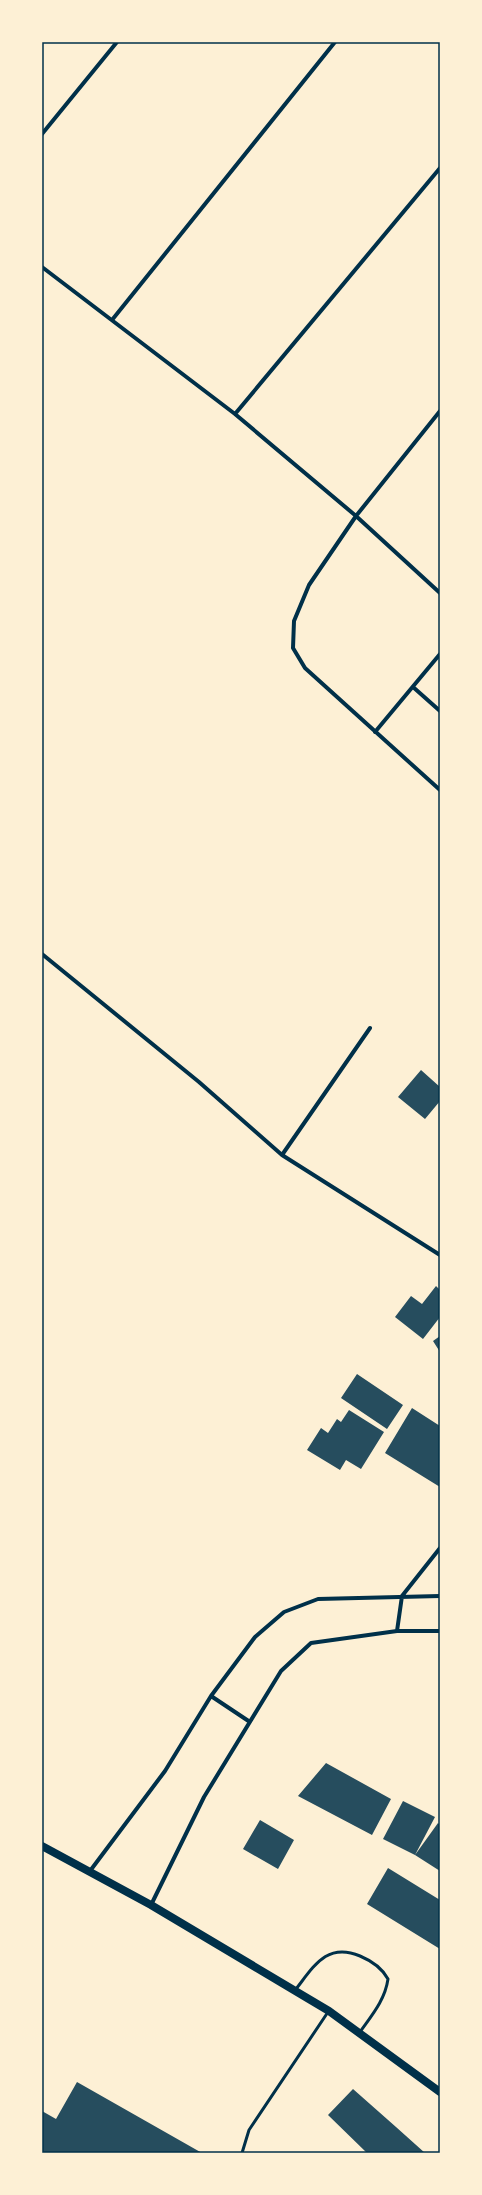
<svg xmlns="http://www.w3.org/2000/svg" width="482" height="2195" font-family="'DM Sans',sans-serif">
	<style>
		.building { fill: #264d5e }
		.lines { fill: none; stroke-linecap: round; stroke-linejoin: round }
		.service { stroke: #003049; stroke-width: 3 }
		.minor { stroke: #003049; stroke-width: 4 }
		.secondary { stroke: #003049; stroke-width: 8 }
		.neatline { fill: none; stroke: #003049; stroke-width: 1.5 }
	</style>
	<rect width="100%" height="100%" fill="#fdf0d5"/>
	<!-- building -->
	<path class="building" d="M421,1070L440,1087V1101L425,1119L398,1097Z
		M436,1286L440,1290V1317L423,1339L395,1317L411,1296L422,1304Z
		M440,1336V1352L433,1341Z
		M357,1374L403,1405L387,1429L341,1398Z
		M412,1408L440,1426V1487L385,1453Z
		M349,1410L384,1432L361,1469L346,1460L340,1470L307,1450L321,1428L328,1433L337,1419L341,1422Z
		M326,1763L391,1799L372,1835L298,1796Z
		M403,1801L435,1817L415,1855L383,1839Z
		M260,1820L294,1840L278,1869L243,1849Z
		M438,1823L440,1825V1871L415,1855Z
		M388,1868L440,1900V1949L367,1904Z
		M77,2082L202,2153H42V2111L56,2119Z
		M353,2089L396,2127L425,2153H367L328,2115Z"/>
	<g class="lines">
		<!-- service -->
		<path class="service" d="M296,1989C314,1966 327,1942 360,1956C372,1961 382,1968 388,1979C385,2000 372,2015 360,2032
			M242,2153L249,2130L328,2012"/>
		<!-- minor -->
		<path class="minor" d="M42,134L117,42
			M42,267L235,414L356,516L440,593
			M112,320L335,42
			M440,411L356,516L309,585L294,621L293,648L305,668L440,790
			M235,414L440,168
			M413,687L440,711
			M375,732L440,654
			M42,954L199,1082L282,1155L440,1255
			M282,1155L370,1028
			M397,1631L402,1596L440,1548
			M211,1696L250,1722
			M90,1871L165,1771L211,1696L255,1637L284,1612L318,1599L440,1596
			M151,1905L204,1797L281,1671L311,1643L397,1631H440"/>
		<!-- secondary -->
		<path class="secondary" d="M42,1846L151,1905L329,2011L440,2092"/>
	</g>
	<!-- border -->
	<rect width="482" height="2195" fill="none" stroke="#fdf0d5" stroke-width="86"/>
	<rect x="43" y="43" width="396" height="2109" class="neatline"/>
</svg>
